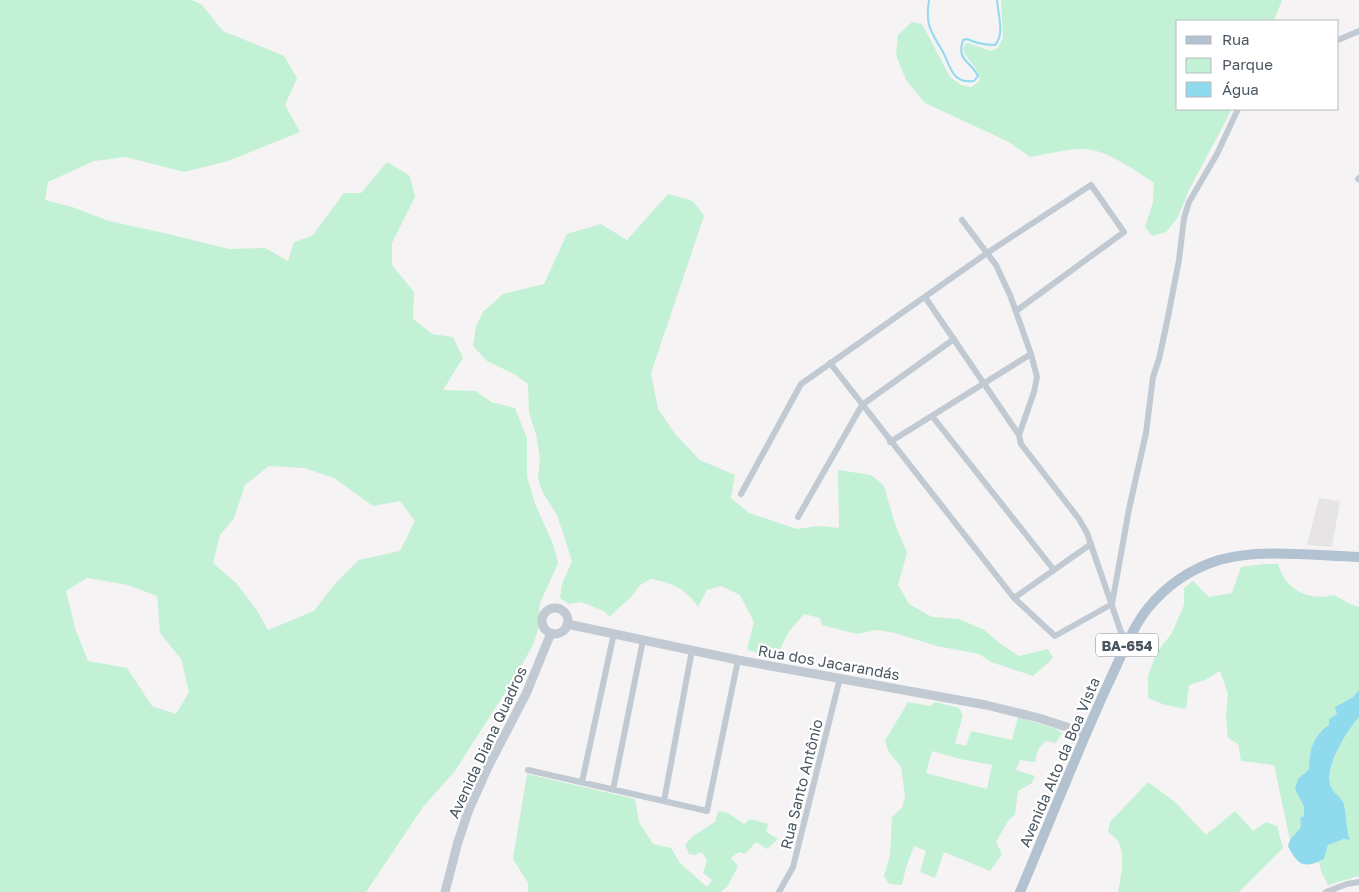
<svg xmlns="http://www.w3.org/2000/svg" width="1359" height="892" font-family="'Golos Text',sans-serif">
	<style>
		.education { fill: #e6e4e5 }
		.green { fill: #c3f1d5; fill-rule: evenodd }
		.water { fill: #90daee }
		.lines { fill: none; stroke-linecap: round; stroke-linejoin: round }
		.stream { stroke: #90daee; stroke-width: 2 }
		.minor { stroke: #c1cad2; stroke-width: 6 }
		.tertiary { stroke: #c1cad2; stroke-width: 9 }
		.primary { stroke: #b3c2d1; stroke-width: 10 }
		.labels { text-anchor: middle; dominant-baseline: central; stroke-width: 4.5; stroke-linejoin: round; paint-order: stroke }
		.shield { fill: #fff; stroke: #808990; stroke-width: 1 }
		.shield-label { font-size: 14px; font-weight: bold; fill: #4a5661 }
		.street-label { font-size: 15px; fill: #4a5661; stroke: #fff }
	</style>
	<rect width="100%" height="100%" fill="#f5f3f3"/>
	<!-- education -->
	<path class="education" d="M1319,498L1340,501L1332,547L1307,545Z"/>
	<!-- green -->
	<path class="green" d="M0,0H192L201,4L223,31L284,56L297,78L285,105L300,132L228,161L184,172L126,157L94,161L48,182L45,200L72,207L109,221L164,233L229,249L265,248L288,261L294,242L312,236L344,193H361L387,162L410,176L415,197L392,243V265L414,292L413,319L432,334L453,337L463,358L443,390L476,391L491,402L515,408L527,438V477L536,506L553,544L558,563L540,603L538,630L533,645L515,677L455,771L423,807L366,892H0ZM269,466L304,468L334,478L373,506L400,501L415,521L400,551L359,560L334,585L314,611L268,630L256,609L236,583L213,563L220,535L234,518L245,485ZM87,578L128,585L157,596L160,633L181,659L189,692L176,714L152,706L127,668L88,661L75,628L66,591Z
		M1001,0H1282L1274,21H1178V109H1232L1189,190L1178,217L1166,232L1152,236L1145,227L1153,202L1154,183C1138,172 1112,154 1092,150C1075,146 1048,154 1030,157L1009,142L925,103L906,80L896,55L898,35L912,22L922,24L950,77L961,85L971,87L980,81C978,66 969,63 963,50L965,44L968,43L991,51L998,48L1003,38Z
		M668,194L693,201L704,216L651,373L658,409L676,435L700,460L735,475L731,498L749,513L797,529L819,526L839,528L838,470L871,475L884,486L895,524L907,553L898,585L909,604L932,617L959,619L984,630L1002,645L1019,656L1048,649L1053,658L1033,676L991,662L979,654L937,646L895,633L877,630L857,634L822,625L820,618L804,614L788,633L776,657L747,650L754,622L740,595L721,586L707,590L698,607C685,588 673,583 651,579C636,586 640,587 630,598C623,605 616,609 610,617L604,611L581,602L569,604L560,598L562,584L572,561L557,515L543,493L538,479L540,458L536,434L529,413L528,384L516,375L487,361L473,346L476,326L483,312L503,294L544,284L567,234L601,224L627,240Z
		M1264,564H1278C1280,570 1283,577 1287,582C1299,596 1317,599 1334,595L1350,604L1359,607V690L1353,697L1341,703L1337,714L1329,719V725C1313,735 1309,751 1309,769L1304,773L1299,798L1304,807V816L1300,818L1301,827L1290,840L1274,765L1241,761L1238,744L1228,738L1226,716L1228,694L1220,671L1205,680L1189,685L1186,709L1165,705L1148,698V676L1157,652L1172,633L1184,605V588L1193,581L1209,597L1232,593L1241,567Z
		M908,702L930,706L935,702L959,708L963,715L955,743L966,746L971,731L1012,740L1018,717L1057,729L1062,733L1056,743L1045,741L1038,750L1035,762L1020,760L1016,770L1035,776L1032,783L1018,791L1015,814L1008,821L996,842L1002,854L990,871L944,852L935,878L920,872L926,851L914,846L906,867L902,885L889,884L884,876L890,855L892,817L902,808L905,796L901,767L889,752L885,741ZM932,751L960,759L992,765L987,789L926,773Z
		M1359,717V876L1328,885L1321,871L1319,862L1324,859L1328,845L1344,839H1349C1345,828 1347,810 1343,802C1340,796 1333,793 1331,787C1324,767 1347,731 1359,717Z
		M527,774L635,799L639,822L653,844L671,848L680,863L707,887L712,880L703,873L707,861L702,852L695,855L689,854L685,845L693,836L715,822L718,811L728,813L744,824L750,819L768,824L766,832L778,839L767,849L756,842L745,854L739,852L731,858L738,866L727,887L720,892H528V883L513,859Z
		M1148,782L1175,802L1206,835L1235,811L1253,831L1266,822L1277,826L1283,848L1239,892H1118C1121,879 1126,851 1117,840C1115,837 1111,834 1108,832L1110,822Z"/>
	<!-- water -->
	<path class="water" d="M1359,690V717C1347,731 1323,768 1331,787C1333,793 1340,796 1343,802C1347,810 1345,828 1350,840L1344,839L1328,845L1324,859C1304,869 1298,866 1288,846L1290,840L1301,827L1300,818L1304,816V807L1295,789L1298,779L1309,769C1309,751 1313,735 1329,725V719L1337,714L1335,707L1353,697Z"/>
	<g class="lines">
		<!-- stream -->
		<path class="stream" d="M929,0C925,26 931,31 943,52C951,67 952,84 974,81L978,76C971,61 956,61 963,40L967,39C976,43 984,45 995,45C1005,34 998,14 997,0"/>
		<!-- minor -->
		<path class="minor" d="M1338,40L1359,31
			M1358,179L1359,178
			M962,220L996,265L1010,295L1031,354L1037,377L1034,392L1019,435L1021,444L1079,519L1087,533L1121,632L1129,641
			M925,297L1019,435
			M830,363L1014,598L1055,636L1112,604L1129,509L1146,433L1153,377L1159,359L1168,317L1179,260L1184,218L1189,202L1217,154L1238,109
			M932,416L1054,570
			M890,442L1031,354
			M741,494L801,384L987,253L1091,185L1124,232L1016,311
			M798,517L862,405L954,339
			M1014,598L1091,544
			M528,770L707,811L738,660
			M582,782L614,633
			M613,790L643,640
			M664,801L692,650
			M779,892L793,867L840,678
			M1326,892L1347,884L1359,882"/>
		<!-- tertiary -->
		<path class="tertiary" d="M542 621a13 13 0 1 1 26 0a13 13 0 1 1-26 0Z
			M567,624L738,660L986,705L1039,718L1085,733
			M445,892L458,842L468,812L488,767L526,694L551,633"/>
		<!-- primary -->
		<path class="primary" d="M1020,892C1050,822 1077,751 1109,682C1120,659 1132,628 1148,608C1167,585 1190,569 1219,560C1262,548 1315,556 1359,557"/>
	</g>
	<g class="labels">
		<!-- shield labels -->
		<rect class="shield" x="1096" y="633.5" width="62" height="23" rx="4"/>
		<g class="shield-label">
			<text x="1127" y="645">BA-654</text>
		</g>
		<!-- street labels -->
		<g class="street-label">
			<text transform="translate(829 662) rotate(10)">Rua dos Jacarandás</text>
			<text transform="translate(487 742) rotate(-65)">Avenida Diana Quadros</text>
			<text transform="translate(1059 762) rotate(-67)">Avenida Alto da Boa Vista</text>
			<text transform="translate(801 784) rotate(-76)">Rua Santo Antônio</text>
		</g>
	</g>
	<!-- legend -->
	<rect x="1176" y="20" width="162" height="90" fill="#ffffff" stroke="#b7bbc0"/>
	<rect x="1186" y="36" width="25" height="8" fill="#b3c2d1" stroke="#b7bbc0"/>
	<text x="1222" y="45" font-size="15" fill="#4a5661">Rua</text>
	<rect x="1186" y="58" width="25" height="15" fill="#c3f1d5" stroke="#b7bbc0"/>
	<text x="1222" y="70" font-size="15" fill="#4a5661">Parque</text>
	<rect x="1186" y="82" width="25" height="15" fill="#90daee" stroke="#b7bbc0"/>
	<text x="1222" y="95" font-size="15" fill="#4a5661">Água</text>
</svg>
